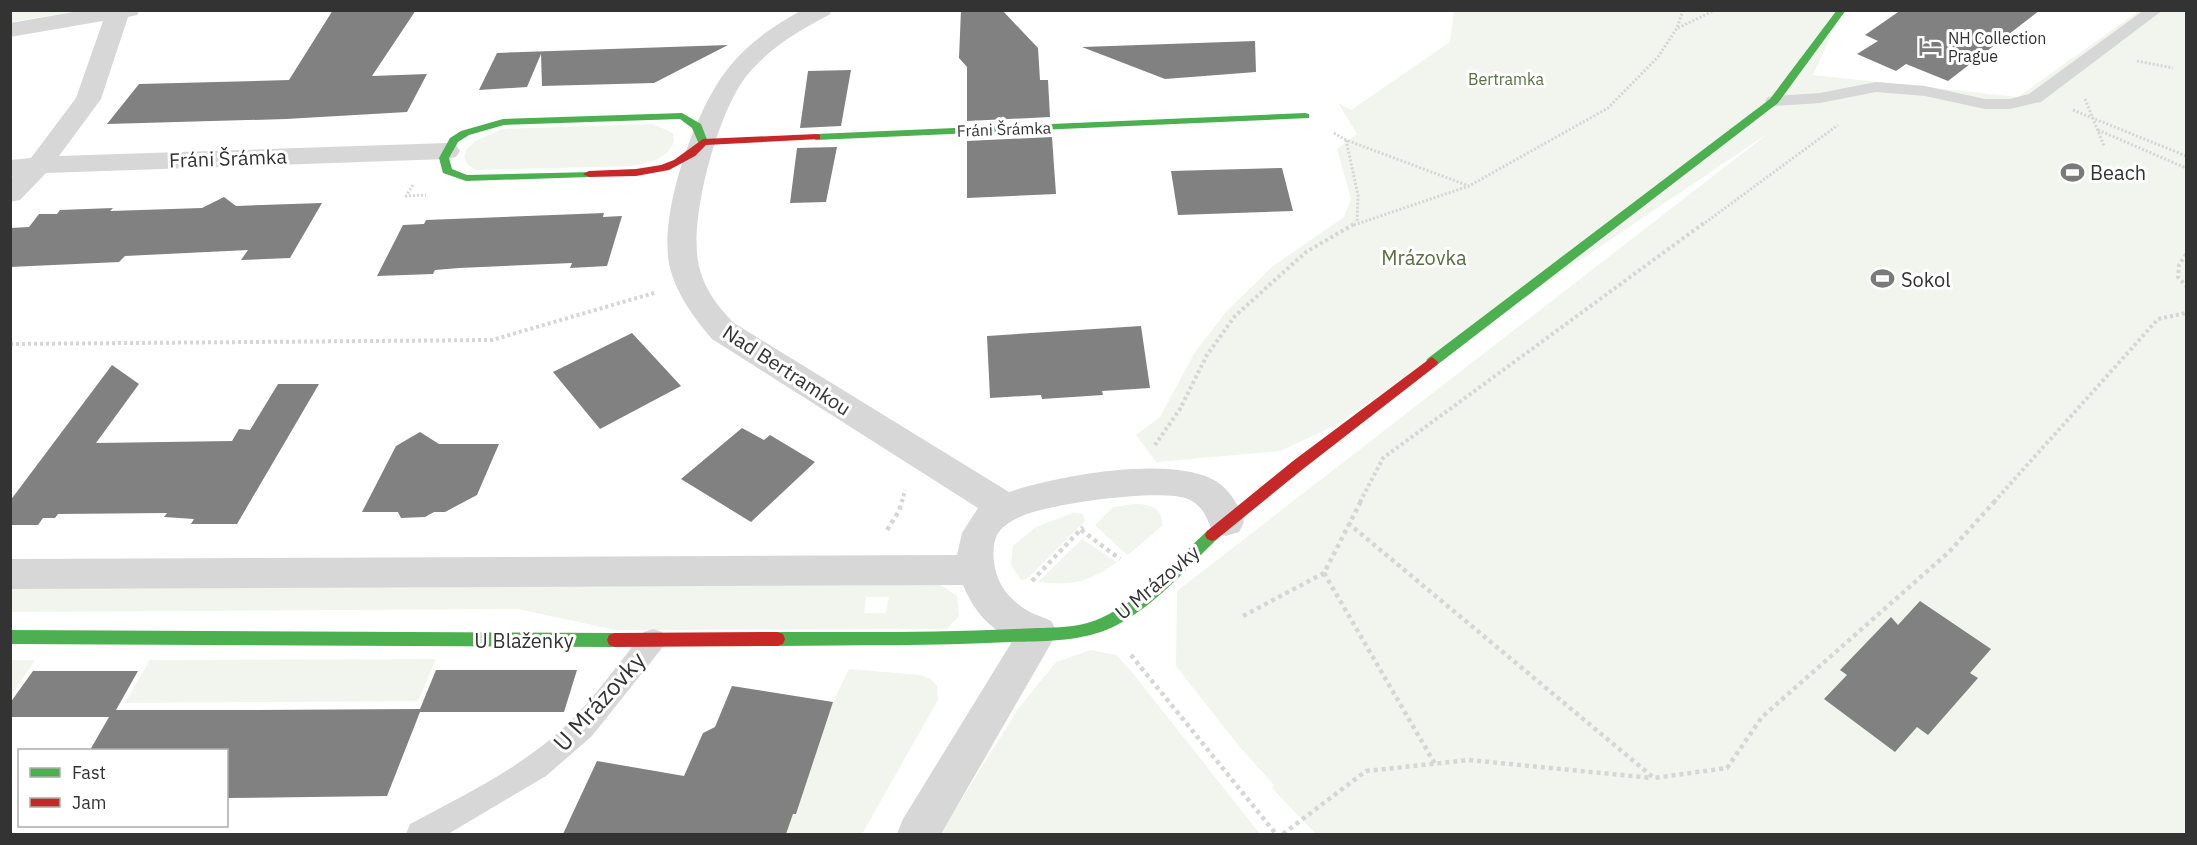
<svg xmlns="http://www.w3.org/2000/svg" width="2197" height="845" font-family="'IBM Plex Sans',sans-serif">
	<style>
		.green { fill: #f1f5ed; fill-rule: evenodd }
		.building { fill: #818181 }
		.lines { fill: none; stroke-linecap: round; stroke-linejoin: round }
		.path-far2 { stroke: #d6d6d6; stroke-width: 3; stroke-dasharray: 2 2; stroke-linecap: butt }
		.path-far1 { stroke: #d6d6d6; stroke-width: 4; stroke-dasharray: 3 3; stroke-linecap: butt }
		.path { stroke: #d6d6d6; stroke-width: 4.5; stroke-dasharray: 4 4; stroke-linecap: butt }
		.lane { fill: #d7d7d7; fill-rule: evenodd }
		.street { fill: #d7d7d7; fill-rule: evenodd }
		.fast { fill: #4caf50; fill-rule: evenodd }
		.jam { fill: #c62828; fill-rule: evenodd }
		.labels { text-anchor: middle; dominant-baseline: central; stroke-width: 6; stroke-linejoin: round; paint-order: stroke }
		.far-poi-label { font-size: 16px; fill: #333; stroke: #fff; text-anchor: start }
		.far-park-label { font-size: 16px; fill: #56703f; stroke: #fff }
		.far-street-label { font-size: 16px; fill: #333; stroke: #fff }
		.street-label { font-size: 20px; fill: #333; stroke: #fff }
		.poi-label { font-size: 20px; fill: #333; stroke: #fff; text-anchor: start }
		.park-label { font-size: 20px; fill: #56703f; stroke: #fff }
		.near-street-label { font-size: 24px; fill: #333; stroke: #fff }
	</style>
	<rect width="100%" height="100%" fill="#fff"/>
	<!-- green -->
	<path class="green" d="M11,10H80V11L11,22Z
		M1454,11H1842L1813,75L2018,97L2139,11H2186V834H1316L1272,788L1274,785L1239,746L1176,666L1177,591L1770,132L1334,426L1280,451L1156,462L1136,435L1160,417L1195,352L1226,312L1273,266L1344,217L1351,199L1337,149L1357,134L1338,103L1351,110L1450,42Z
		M653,124L673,133L674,142C666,160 649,163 631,166L475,170L467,164L464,157L467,149L475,141L502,129Z
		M1134,504C1150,504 1163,507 1162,526L1129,554H1126L1095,525L1113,507Z
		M1073,513L1083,514L1085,521L1027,579L1021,580L1011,565L1013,546L1036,527Z
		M1082,539L1117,562C1088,582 1074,586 1038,582Z
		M938,583L957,596L959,616L947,629L616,630L518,609L11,612L10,587ZM866,597H889L886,613H864Z
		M1091,650L1116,655L1131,671L1260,834H940L1018,709L1056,662Z
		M436,659L418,701L125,703L150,660Z
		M11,660H35L11,696L10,660Z
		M849,669L920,675L931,679L937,686L938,700L862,834H786L793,814H796L833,702Z"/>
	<!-- building -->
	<path class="building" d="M333,10H416L372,76L427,74L407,112L286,119L107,124L139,84L289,80Z
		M961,10H1002L1038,48L1040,80H1048L1050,117L967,121V67L959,58Z
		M1901,10H2040L1948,81L1906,64L1896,71L1857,54L1878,41L1865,35Z
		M1255,41L1256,72L1165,79L1082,47Z
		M728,45L654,83L542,86L541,54L527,87L479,90L497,53Z
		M851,70L841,126L800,128L808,71Z
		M1052,137L1056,194L967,198V141Z
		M837,147L826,202L790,203L797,148Z
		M1282,168L1293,211L1178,215L1171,171Z
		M224,197L236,206L322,203L290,258L241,260L248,250L125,256L119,262L10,267V228L29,227L39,214H57L60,210L113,208L110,211L202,208Z
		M604,213L603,217L622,216L607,266L570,268L572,263L459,268L435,270L433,274L377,276L403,225L424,224L426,220Z
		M1141,326L1150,388L1102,391L1103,395L1042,399L1041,395L990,398L987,336Z
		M632,333L681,386L600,429L553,372Z
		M112,365L139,384L96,443L232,441L239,429L250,430L278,384H319L237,524H191L194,519L164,517L167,513L58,514L55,518H43L38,525H10V501Z
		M742,428L764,440L770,435L815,462L751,522L681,479Z
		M420,432L439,444H499L477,495L445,512H434L425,517L401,518L398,512H362L396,446Z
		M1920,601L1991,649L1970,673L1978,678L1928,735L1917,727L1895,752L1824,699L1847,675L1840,670L1891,617L1898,625Z
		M436,670H577L564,712H420L387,796L226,798L228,750H90L109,717H10V703L33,671H138L116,710H248L420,709Z
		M732,686L833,702L796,814H793L786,834H563L597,761L684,776L703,733L715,727Z"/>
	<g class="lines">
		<!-- path-far2 -->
		<path class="path-far2" d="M1678,28L1715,10
			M2137,61L2173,68
			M2085,99L2104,146
			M2073,110L2186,156
			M2098,130L2186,168
			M1334,133L1346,140L1469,186
			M1346,140L1358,195L1357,223
			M413,185L406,196L426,195
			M1354,225L1469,186L1608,108L1658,57L1677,28L1683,10
			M1702,225L1838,125"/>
		<!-- path-far1 -->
		<path class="path-far1" d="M2186,254L2179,265L2178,277L2186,286
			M10,344L492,340L654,293
			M1155,445L1180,409L1207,355L1235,316L1306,252L1356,223
			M902,502L905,490
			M1360,502L1383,458L1704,223
			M1994,502L2158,319L2186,313"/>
		<!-- path -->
		<path class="path" d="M1348,523L1654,778L1727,768L1762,717L1949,552L1995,501
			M887,530L899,511L902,501
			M1081,530L1120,559
			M1324,573L1435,764
			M1032,581L1083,527
			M1243,616L1324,573L1361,501
			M1131,655L1276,834
			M1283,834L1366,771L1469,760L1652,778"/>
		<!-- lane -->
		<path class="lane" d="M2144,10H2163L2041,102L2035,103L2010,109H1985L1925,96L1876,92L1820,103L1774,106L1768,105L1765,101L1768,97L1774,96L1820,93L1876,82L1925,86L1985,99H2010L2029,94Z
			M653,629L662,632L666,640L662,648L592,736L546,776L448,834H406L410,824C462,796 517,770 561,730C593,701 617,665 644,632Z"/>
		<!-- street -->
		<path class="street" d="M85,10H140L137,15L128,17L101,99L59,156L447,143L456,145L460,151L456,157L447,159L46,173L20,200L10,202V178L13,176H10V160L31,158L76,98L103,21L10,37V23Z
			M802,10H832L829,15C799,30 770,48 748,74C718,110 690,215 698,261C702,286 717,306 734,323L1009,492C1058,476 1164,456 1212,479C1228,487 1239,504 1244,522L1239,532L1226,536L1213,532C1207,519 1204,507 1190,500C1165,487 1049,504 1022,516C1013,520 1002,526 997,535C993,543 993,554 994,562C997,587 1012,603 1034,614C1039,616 1046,618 1051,621C1053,623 1055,630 1057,633L941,834H897L903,819L1013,640C988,627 974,611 963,585L10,589V559L957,555L962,533L978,508L712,339C694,318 677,295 670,268C657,216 696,106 730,66C749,42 775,25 802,10Z"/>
		<!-- fast -->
		<path class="fast" d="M1837,10H1846L1778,103L1437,365H1427L1426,362L1427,359L1770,99Z
			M682,113L701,124L708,142L707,144H699L692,128L680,119L504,125L469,135L458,142L449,158L452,169L467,175L593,172V176L589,177L466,181L443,173L439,158L450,138L461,131L503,119Z
			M1305,113L1309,114V118L816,140L811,137L816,134Z
			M1212,529L1217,531L1219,535L1217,539C1185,570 1154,607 1113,627C1081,642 1044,641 1010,642C932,646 855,645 777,646L771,644L769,639L771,634L777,632C856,632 936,633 1015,629C1043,627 1076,630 1101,618C1143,599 1174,562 1207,531Z
			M10,630L615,633L621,635L623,640L621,645L615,647L10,644Z"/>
		<!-- jam -->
		<path class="jam" d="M816,134L820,135V139L706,145L695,156L669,170L636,176L589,177L583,174L589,171L636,169L661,165L674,160L703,139Z
			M1432,357L1438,362L1437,365L1303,469L1217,539L1212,541L1207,539L1205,535L1207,531L1293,461Z
			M777,632L783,634L785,639L783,644L777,646L615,647L609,645L607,640L609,635L615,633Z"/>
	</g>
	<!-- icons -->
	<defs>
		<symbol id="hotel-bare" viewBox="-9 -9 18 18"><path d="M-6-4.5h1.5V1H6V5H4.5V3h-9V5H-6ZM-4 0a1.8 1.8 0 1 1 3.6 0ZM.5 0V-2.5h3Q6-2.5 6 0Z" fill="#7a7a7a" stroke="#fff" stroke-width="2.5" paint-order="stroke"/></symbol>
		<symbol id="stadium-bare" viewBox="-9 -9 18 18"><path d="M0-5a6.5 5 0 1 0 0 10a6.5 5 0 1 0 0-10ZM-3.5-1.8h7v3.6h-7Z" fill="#7a7a7a" stroke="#fff" stroke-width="2.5" paint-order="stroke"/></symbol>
	</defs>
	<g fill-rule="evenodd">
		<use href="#hotel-bare" x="1914" y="30" width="33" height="33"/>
		<use href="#stadium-bare" x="2056" y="156" width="33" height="33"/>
		<use href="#stadium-bare" x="1866" y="262" width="33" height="33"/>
	</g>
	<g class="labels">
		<!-- far-poi labels -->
		<g class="far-poi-label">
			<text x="1948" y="38">NH Collection<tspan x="1948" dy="18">Prague</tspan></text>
		</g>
		<!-- far-park labels -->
		<g class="far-park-label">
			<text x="1506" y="79">Bertramka</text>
		</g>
		<!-- far-street labels -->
		<g class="far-street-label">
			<text transform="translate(1004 129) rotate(-2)">Fráni Šrámka</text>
		</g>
		<!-- street labels -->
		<g class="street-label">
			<text transform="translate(228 158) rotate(-2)">Fráni Šrámka</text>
			<text transform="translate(787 370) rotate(33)">Nad Bertramkou</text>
			<text transform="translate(1157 582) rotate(-40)">U Mrázovky</text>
			<text x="524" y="640">U Blaženky</text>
		</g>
		<!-- poi labels -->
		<g class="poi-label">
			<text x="2090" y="172">Beach</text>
			<text x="1901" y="279">Sokol</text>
		</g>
		<!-- park labels -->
		<g class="park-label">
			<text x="1424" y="257">Mrázovka</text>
		</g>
		<!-- near-street labels -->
		<g class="near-street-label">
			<text transform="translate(599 701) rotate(-48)">U Mrázovky</text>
		</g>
	</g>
	<!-- border -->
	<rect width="2197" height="845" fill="none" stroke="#333333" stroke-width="24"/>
	<!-- legend -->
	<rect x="18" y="749" width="210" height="78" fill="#ffffff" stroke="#adadad" stroke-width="1.5"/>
	<rect x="30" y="768" width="30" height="9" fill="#4caf50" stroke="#adadad" stroke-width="1.5"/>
	<text x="72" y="779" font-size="18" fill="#333333">Fast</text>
	<rect x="30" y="798" width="30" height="9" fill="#c62828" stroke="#adadad" stroke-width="1.5"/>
	<text x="72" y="809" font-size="18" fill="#333333">Jam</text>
</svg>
